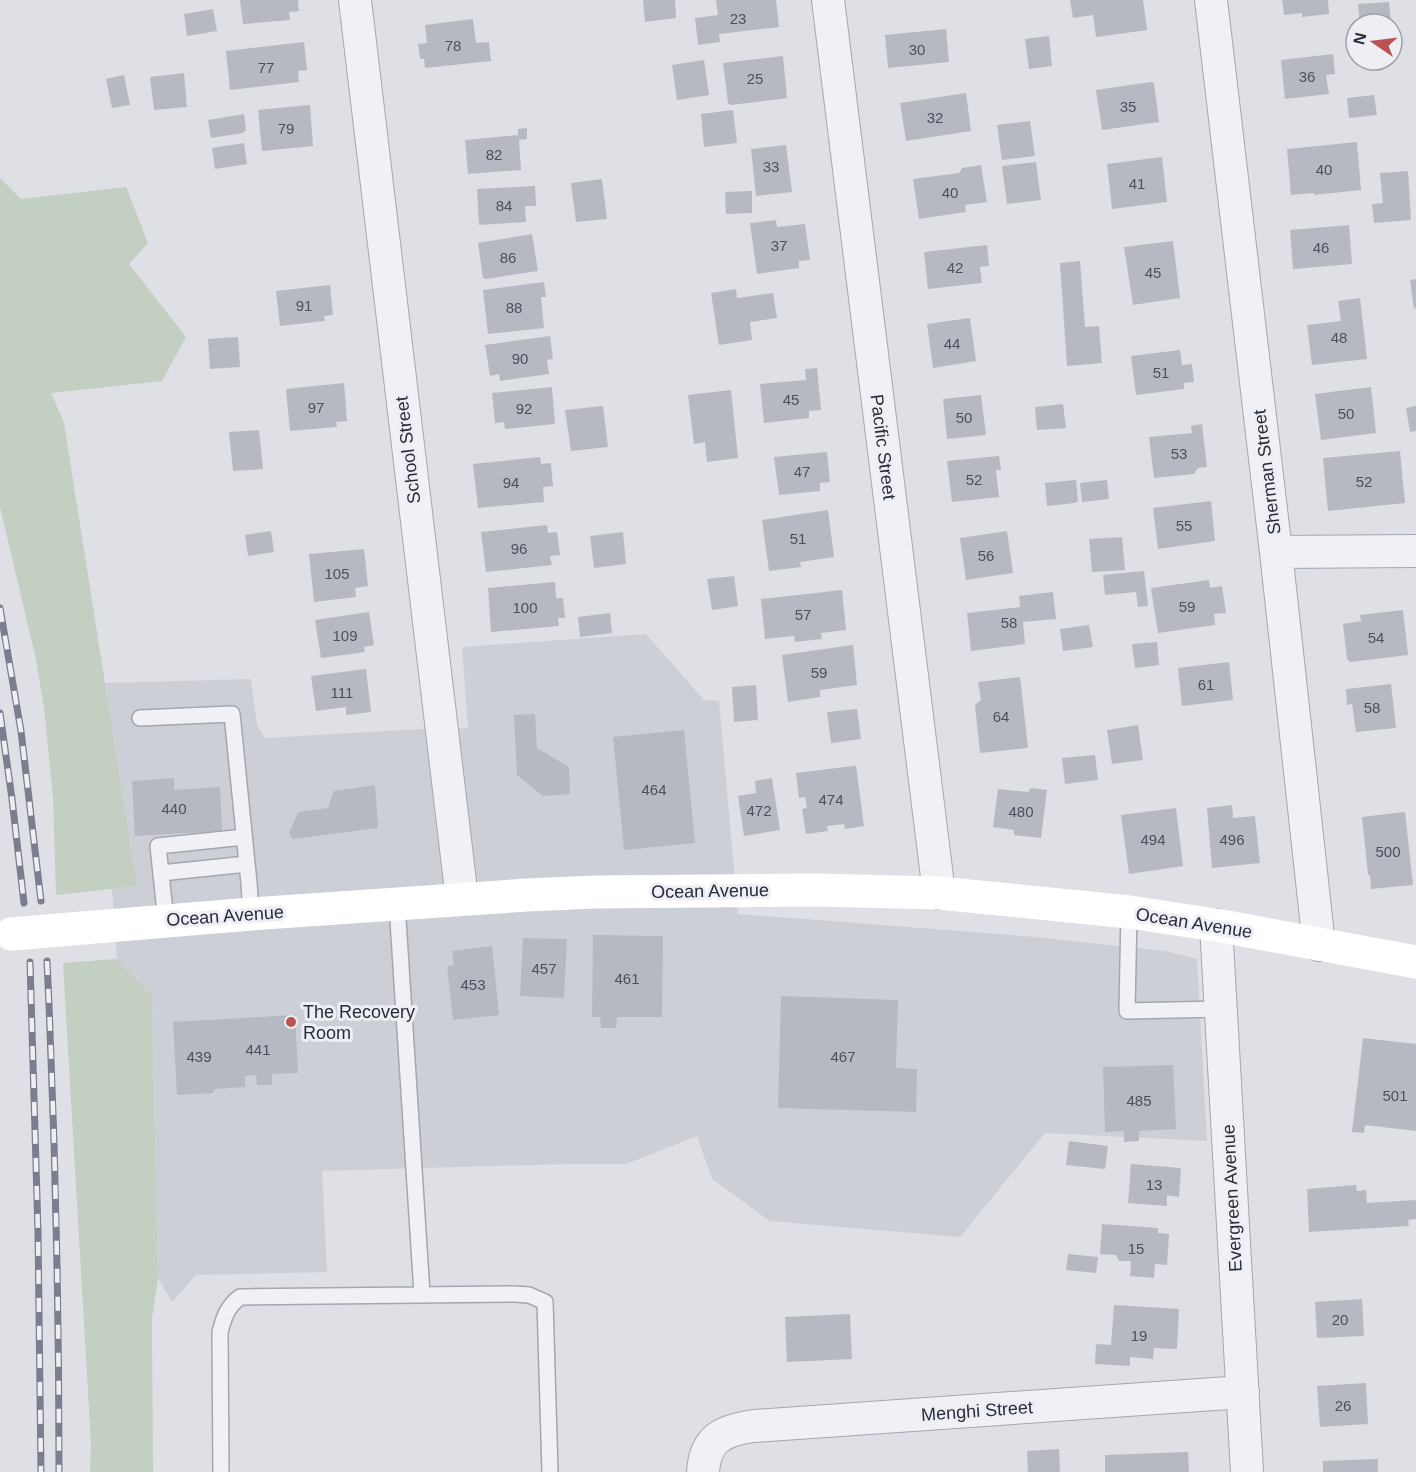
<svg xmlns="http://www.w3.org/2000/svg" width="1416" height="1472" font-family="Arial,sans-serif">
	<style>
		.built { fill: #cdcfd7 }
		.green { fill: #c2cfc1 }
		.building { fill: #b6b9c2 }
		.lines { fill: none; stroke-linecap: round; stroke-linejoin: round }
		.service-casing { stroke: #a4a7af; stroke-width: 18 }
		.minor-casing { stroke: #a4a7af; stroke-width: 34 }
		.service { stroke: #f1f1f5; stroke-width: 15 }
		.minor { stroke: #f1f1f5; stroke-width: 32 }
		.secondary { stroke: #fff; stroke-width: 33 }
		.rail-casing { stroke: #7a7e8e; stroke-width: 7 }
		.rail { stroke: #eeeff4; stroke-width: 4.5; stroke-dasharray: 14; stroke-linecap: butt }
		.secondary-bridge { stroke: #fff; stroke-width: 33 }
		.poi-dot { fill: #bd5351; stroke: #eeeff4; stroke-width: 2 }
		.labels { text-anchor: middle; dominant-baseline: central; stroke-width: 6; stroke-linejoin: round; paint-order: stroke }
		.number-label { font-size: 15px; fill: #4c505d }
		.street-label { font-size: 18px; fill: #292d3b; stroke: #eeeff4 }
		.poi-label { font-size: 18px; fill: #292d3b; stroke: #eeeff4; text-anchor: start }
	</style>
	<rect width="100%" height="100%" fill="#dee0e6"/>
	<!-- built -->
	<path class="built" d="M646,634L704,700L719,701L738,914L1024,936L1165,951L1197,959L1207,1141L1045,1133L960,1237L770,1221L712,1179L697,1136L626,1164H566L322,1171L327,1272L196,1275L172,1302L158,1278L152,996L117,959L112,889L137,886L105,683L251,679L257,725L265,738L422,729L468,728L462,647Z"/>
	<!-- green -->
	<path class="green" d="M0,178L21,199L126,187L148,243L129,264L186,337L162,381L51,393L64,423L137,886L56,895L53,796L44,707L35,655L0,507Z
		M117,959L152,996L158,1278L152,1318L153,1472H90L91,1443L63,963Z"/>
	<!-- building -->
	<path class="building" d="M240,0H298L299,11L289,12L290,20L243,24Z
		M643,0H675L676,18L645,22Z
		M716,0H776L779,27L719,34L720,42L698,45L695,18L718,15Z
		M1070,0H1143L1147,30L1096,37L1093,15L1073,18Z
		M1282,0H1328L1329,14L1302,17V13L1284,15Z
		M1389,2L1391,23L1360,24L1358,4Z
		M213,9L217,31L187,36L184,14Z
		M473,19L476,43L489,42L491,61L425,68L424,59H420L418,44L427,43L425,25Z
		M946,29L949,62L888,68L885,35Z
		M1049,36L1052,66L1029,69L1025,39Z
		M304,42L307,70L298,71L299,82L230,90L226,51Z
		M1333,54L1335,74L1326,75L1329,94L1285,99L1281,60Z
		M783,56L787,98L731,105L728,103L723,63Z
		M704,60L709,95L677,100L672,65Z
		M184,73L187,107L154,110L150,77Z
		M124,75L130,105L112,108L106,79Z
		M1151,82L1154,83L1159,122L1102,130L1096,90Z
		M966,93L971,131L906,141L900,103Z
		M1374,95L1377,115L1349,118L1347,98Z
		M310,105L313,146L262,151L258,110Z
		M733,110L737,143L704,147L701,114Z
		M244,114L246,130L243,133L211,138L208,120Z
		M1030,121L1035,156L1002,160L997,125Z
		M527,128V139L519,140L521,170L468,174L465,140L518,135V129Z
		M1357,142L1361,190L1314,195V193L1291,195L1287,149Z
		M244,143L247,164L215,169L212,148Z
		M786,145L792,192L756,196L751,149Z
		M1162,157L1167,202L1112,209L1107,164Z
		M1036,162L1041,200L1007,204L1002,166Z
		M981,165L987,202L965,205L966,212L919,219L913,179L959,173L962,168Z
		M1408,171L1411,220L1374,223L1372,204L1383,203L1380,173Z
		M602,179L607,219L576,222L571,183Z
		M535,186L536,206H525L526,222L479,225L477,189Z
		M752,191V213L726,214L725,192Z
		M776,220L777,227L805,224L810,260L799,261V268L757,274L750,223Z
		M1349,225L1352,264L1293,269L1290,230Z
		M532,234L538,271L486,279L483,278L478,243Z
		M1173,241L1180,298L1133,305L1124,247Z
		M987,245L989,266L980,267L982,283L928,289L924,252Z
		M1080,261L1085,327L1099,326L1102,363L1067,366L1060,263Z
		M1416,279V308L1414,309L1410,280Z
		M544,282L546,297H541L544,328L488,334L483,290Z
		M330,285L333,315L324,316L325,321L280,326L276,291Z
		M736,289L737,298L773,293L777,318L750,322L752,340L719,345L711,293Z
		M1360,298L1367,359L1312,365L1307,325L1341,321L1338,301Z
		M970,318L976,361L933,368L927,324Z
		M550,336L553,359L547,360L549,374L500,381L499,374L490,376L485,345Z
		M238,337L240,367L210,369L208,339Z
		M1180,350L1182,365L1192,364L1194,382L1184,383V389L1136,395L1131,356Z
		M817,368L821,410L809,411V418L764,423L760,384L806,380L805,369Z
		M344,383L347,421L336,422L337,427L290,431L286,389Z
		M552,387L555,424L505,429L504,422L495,423L492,393Z
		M1371,387L1376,433L1321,440L1315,394Z
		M731,390L738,458L707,462L705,442L694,444L688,395Z
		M981,395L986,435L947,439L943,399Z
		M1063,404L1066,428L1037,430L1035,407Z
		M603,406L608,447L571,451L565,410Z
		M1416,406V431L1410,432L1406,408Z
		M1202,424L1207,467L1198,468L1194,474L1154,478L1149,437L1192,433L1191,426Z
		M259,430L263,469L233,471L229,432Z
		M1400,451L1405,503L1328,511L1323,458Z
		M827,452L830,482L820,483V491L779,495L774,457Z
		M999,456L1001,470H996L999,497L952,502L947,461Z
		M540,457L541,464L551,463L553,486L543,487L544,502L478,508L473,464Z
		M1076,480L1078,501L1075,503L1047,506L1045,483Z
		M1107,480L1109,499L1082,502L1080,483Z
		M1211,501L1215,541L1158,549L1153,508Z
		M828,510L834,557L800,562L801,567L769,571L762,520Z
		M547,525L548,533L557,532L560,555L550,556L552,565L486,572L481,532Z
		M271,531L274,552L248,556L245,535Z
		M1007,531L1013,573L966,580L960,538Z
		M623,532L626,564L594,568L590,536Z
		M1122,537L1125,570L1092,572L1089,539Z
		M364,549L368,586L355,588L356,597L314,602L309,554Z
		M1144,571L1148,606L1138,607L1136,592L1105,595L1103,575Z
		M734,576L738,606L712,610L707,579Z
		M1209,580L1210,588L1222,586L1226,613L1214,614L1215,625L1158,633L1151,588Z
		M555,582L556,598H563L565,618H558L559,626L491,632L488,588Z
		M842,590L846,630L821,633L822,639L795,642L794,636L765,639L761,599Z
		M1053,592L1056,619L1023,622L1025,644L971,651L967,613L1020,607L1019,596Z
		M1403,610L1408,655L1350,662L1347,659L1343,624L1361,621L1360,615Z
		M369,612L374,645L364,647L365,652L321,658L315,620Z
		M610,613L612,633L580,637L578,617Z
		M1089,625L1093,647L1063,651L1060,629Z
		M1157,642L1159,665L1135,668L1132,644Z
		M853,645L857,685L820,690V697L788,702L782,655Z
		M1229,662L1233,700L1182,706L1178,668Z
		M366,669L371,712L346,715V707L316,711L311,676Z
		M1020,677L1028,748L980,753L975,705L981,700L978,682Z
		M1391,684L1396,728L1356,732L1352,704L1347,705L1346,689Z
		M756,685L758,720L734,722L732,687Z
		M857,709L861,739L831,743L827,712Z
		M535,714L537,748L569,767L570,794L543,796L517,775L514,715Z
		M1138,725L1143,760L1112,764L1107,730Z
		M684,730L695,843L624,850L613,737Z
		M1095,755L1098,780L1065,784L1062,758Z
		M853,766H856L864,826L845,829L844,824L827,826L828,831L806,834L802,809L807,808L805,797L799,798L796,773Z
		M174,778V790L220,787L222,831L135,836L132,781Z
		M772,778L780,830L744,836L738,796L756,793L755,781Z
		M375,785L378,824L377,828L293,839L289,833L298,812L328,808L334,791Z
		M1031,788L1047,790L1041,838L1014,835V830L993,827L998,789L1028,792Z
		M1232,805L1233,818L1255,816L1260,863L1212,868L1207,808Z
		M1176,808L1183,866L1129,874L1121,815Z
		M1405,812L1413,885L1371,889L1370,875H1368L1362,817Z
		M593,935L663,936L662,1017H617L616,1028H601L600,1017H592Z
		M523,938L567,939L564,998L520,996Z
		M492,946L499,1015L453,1020L447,966L454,965L452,951Z
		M781,996L898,1000L896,1068L917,1069L916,1112L778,1108Z
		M295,1015L298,1073L272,1074V1085H257L256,1075L245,1076V1087L215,1089L213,1093L177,1095L173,1022Z
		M1363,1038L1416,1044V1131L1365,1125L1364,1133L1352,1132Z
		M1173,1065L1176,1129L1139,1131V1141L1124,1142V1131L1105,1132L1103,1067Z
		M1069,1141L1108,1146L1105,1169L1066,1165Z
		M1131,1164L1181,1168L1179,1197L1167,1195V1206L1128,1203Z
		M1356,1185L1357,1191L1366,1190L1367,1203L1416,1200V1219L1408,1220L1409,1226L1309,1232L1307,1189Z
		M1102,1224L1158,1228V1233L1169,1234L1167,1265L1155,1264L1154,1278L1130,1276L1131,1261H1119L1116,1255L1100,1254Z
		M1068,1254L1098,1257L1096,1273L1066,1270Z
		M1362,1299L1364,1336L1317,1338L1315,1302Z
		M1114,1305L1179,1309L1177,1349L1154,1348L1153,1359L1130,1357V1366L1095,1364L1096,1344L1111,1345Z
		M850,1314L852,1359L787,1362L785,1317Z
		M1366,1383L1368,1424L1320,1427L1317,1386Z
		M1059,1449L1060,1472H1028L1027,1451Z
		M1188,1452L1189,1472H1105V1455Z
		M1378,1459V1472H1323V1461Z"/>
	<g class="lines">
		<defs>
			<path id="service" d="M140,718L232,714L249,883L251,914
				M161,873L247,864
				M397,904L422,1294
				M1129,912L1127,1011L1222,1009
				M166,921L158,846L244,837
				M221,1472L220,1332C224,1317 227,1307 240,1297L514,1294L529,1295L545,1302L550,1472"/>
			<path id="minor" d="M355,0L462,899
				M828,0L939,893
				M1211,0L1276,552L1319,945
				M1276,552L1416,551
				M1216,925L1247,1472
				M703,1472C705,1438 724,1430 754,1426L1243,1392"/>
		</defs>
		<!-- service casing -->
		<use href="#service" class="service-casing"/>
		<!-- minor casing -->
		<use href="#minor" class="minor-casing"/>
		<!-- service -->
		<use href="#service" class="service"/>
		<!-- minor -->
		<use href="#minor" class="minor"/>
		<!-- secondary -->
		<path class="secondary" d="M59,930L251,914L527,895L596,892L817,890L939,893L1129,912L1216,925L1416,962"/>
		<defs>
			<path id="rail" d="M0,608L21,731L41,901
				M0,713L12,799L24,903
				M47,961C55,1131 59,1301 59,1472
				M30,962L38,1232L41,1472"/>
		</defs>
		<!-- rail casing -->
		<use href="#rail" class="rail-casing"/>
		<!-- rail -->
		<use href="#rail" class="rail"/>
		<!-- secondary-bridge -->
		<path class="secondary-bridge" d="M11,934L59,930"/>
	</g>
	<!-- markers -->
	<circle class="poi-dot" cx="291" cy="1022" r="6"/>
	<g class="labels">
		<!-- number labels -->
		<g class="number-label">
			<text x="738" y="18">23</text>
			<text x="453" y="45">78</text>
			<text x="917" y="49">30</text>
			<text x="266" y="67">77</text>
			<text x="1307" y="76">36</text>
			<text x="755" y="78">25</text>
			<text x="1128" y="106">35</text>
			<text x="935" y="117">32</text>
			<text x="286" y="128">79</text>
			<text x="494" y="154">82</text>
			<text x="771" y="166">33</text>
			<text x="1324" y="169">40</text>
			<text x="1137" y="183">41</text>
			<text x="950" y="192">40</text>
			<text x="504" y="205">84</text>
			<text x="779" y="245">37</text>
			<text x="1321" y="247">46</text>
			<text x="508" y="257">86</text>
			<text x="955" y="267">42</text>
			<text x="1153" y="272">45</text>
			<text x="304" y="305">91</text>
			<text x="514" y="307">88</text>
			<text x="1339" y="337">48</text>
			<text x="952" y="343">44</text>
			<text x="520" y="358">90</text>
			<text x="1161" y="372">51</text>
			<text x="791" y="399">45</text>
			<text x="316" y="407">97</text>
			<text x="524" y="408">92</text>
			<text x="1346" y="413">50</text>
			<text x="964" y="417">50</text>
			<text x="1179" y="453">53</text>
			<text x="802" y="471">47</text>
			<text x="974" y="479">52</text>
			<text x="1364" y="481">52</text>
			<text x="511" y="482">94</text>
			<text x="1184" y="525">55</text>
			<text x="798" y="538">51</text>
			<text x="519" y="548">96</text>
			<text x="986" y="555">56</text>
			<text x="337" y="573">105</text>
			<text x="1187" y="606">59</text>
			<text x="525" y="607">100</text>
			<text x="803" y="614">57</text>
			<text x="1009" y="622">58</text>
			<text x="345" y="635">109</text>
			<text x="1376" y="637">54</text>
			<text x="819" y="672">59</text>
			<text x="1206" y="684">61</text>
			<text x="342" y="692">111</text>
			<text x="1372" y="707">58</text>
			<text x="1001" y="716">64</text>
			<text x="654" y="789">464</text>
			<text x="831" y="799">474</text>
			<text x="174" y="808">440</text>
			<text x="759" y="810">472</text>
			<text x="1021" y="811">480</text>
			<text x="1153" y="839">494</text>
			<text x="1232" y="839">496</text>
			<text x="1388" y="851">500</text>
			<text x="544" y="968">457</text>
			<text x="627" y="978">461</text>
			<text x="473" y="984">453</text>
			<text x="258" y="1049">441</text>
			<text x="199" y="1056">439</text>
			<text x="843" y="1056">467</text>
			<text x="1395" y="1095">501</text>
			<text x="1139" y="1100">485</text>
			<text x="1154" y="1184">13</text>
			<text x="1136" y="1248">15</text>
			<text x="1340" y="1319">20</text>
			<text x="1139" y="1335">19</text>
			<text x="1343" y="1405">26</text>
		</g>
		<!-- street labels -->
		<g class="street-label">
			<text transform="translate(883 447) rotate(83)">Pacific Street</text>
			<text transform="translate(408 450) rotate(-97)">School Street</text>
			<text transform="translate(1267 472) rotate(-97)">Sherman Street</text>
			<text transform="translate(710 891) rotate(-1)">Ocean Avenue</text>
			<text transform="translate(225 916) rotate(-4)">Ocean Avenue</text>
			<text transform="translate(1194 923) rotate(9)">Ocean Avenue</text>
			<text transform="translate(1232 1198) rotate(-93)">Evergreen Avenue</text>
			<text transform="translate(977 1411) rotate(-4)">Menghi Street</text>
		</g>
		<!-- poi labels -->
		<g class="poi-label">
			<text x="303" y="1012">The Recovery<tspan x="303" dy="21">Room</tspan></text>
		</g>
	</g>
	<!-- north arrow -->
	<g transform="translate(1374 42) rotate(284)"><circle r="28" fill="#eeeff4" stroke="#9fa1aa" stroke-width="1.5"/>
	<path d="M0-4.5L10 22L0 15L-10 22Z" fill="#bd5351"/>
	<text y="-9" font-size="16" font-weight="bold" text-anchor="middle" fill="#292d3b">N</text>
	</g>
</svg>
